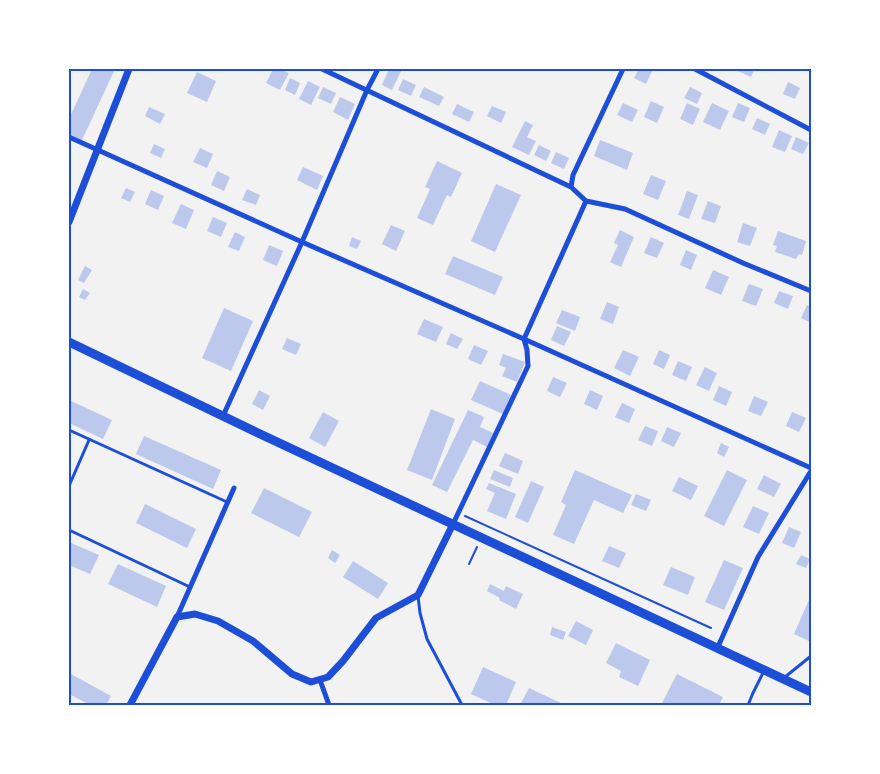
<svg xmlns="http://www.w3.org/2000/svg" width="880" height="774" font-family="'PT Sans',sans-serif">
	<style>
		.building { fill: #bdc9ec }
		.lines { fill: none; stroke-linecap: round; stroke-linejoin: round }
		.path { stroke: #1d4ed8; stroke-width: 2 }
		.service { stroke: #1d4ed8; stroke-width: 3 }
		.minor { stroke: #1d4ed8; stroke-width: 5 }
		.tertiary { stroke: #1d4ed8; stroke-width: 7 }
		.secondary { stroke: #1d4ed8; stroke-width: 9 }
		.neatline { fill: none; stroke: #1d4ed8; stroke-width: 2 }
	</style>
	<rect width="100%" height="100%" fill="#f2f2f2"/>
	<!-- building -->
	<path class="building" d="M92,69H115L82,140L69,134V119Z
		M273,69H279L289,73L280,90L266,83Z
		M389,69H402L392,90L382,85Z
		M639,69H653L646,84L634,78Z
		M739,69H755L751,77L738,71Z
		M197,72L216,81L207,102L187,93Z
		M290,78L300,83L295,95L285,90Z
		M403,79L416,85L411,96L398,90Z
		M308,81L320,87L311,105L299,99Z
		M788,82L800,88L795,99L783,94Z
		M323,87L336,93L331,104L318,98Z
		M424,87L444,97L439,106L419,97Z
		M690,87L702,93L697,104L684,98Z
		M340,97L355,104L348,120L333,112Z
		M651,101L664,107L657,123L644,117Z
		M623,103L638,110L632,122L617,115Z
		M687,103L700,109L693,125L680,119Z
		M712,103L729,111L720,130L703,122Z
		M738,103L750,108L744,122L732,117Z
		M457,104L474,112L469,122L452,114Z
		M492,106L506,112L501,123L487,116Z
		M149,107L165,114L160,124L145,116Z
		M757,118L770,124L765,135L752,129Z
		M525,121L533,125L527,137L536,141L529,155L512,147Z
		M779,130L792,136L785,152L772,147Z
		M796,137L809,143L803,154L791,149Z
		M600,140L633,153L627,170L594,156Z
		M154,144L165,149L161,158L150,153Z
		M539,145L551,151L546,161L534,155Z
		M200,148L213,154L207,168L193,162Z
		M556,152L569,158L564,169L551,163Z
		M437,161L462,173L451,197L447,195L433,225L417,218L430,189L425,187Z
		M303,167L323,176L317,190L297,180Z
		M217,171L230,177L224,191L211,185Z
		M651,175L666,181L658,200L643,194Z
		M496,184L521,195L495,252L471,241Z
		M126,188L135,192L130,202L121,198Z
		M247,189L260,195L256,205L242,200Z
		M151,190L164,196L158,210L145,204Z
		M687,191L698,195L689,219L678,215Z
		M708,201L721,206L715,223L701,219Z
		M181,204L194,210L186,229L172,223Z
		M213,217L227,223L221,237L207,231Z
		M743,223L757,228L750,246L737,242Z
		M391,225L405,231L396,251L382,244Z
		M620,230L634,237L621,267L610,262L618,245L614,243Z
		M778,231L806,241L802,255L799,254L796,259L775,252L777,246L773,245Z
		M235,232L245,237L239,251L228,247Z
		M352,237L361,241L357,249L349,246Z
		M651,237L664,243L657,258L644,253Z
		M269,245L283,251L277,266L263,260Z
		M686,250L697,255L691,270L680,265Z
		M453,256L503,277L495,295L445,274Z
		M85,266L92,270L84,283L78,280Z
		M713,270L729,277L721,295L705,288Z
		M749,284L763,289L756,306L742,301Z
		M83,289L90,293L85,300L79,297Z
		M779,291L793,296L788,309L774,303Z
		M607,302L619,307L613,324L600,319Z
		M807,305L811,307V323L801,318Z
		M224,308L253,321L231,371L202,358Z
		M562,310L580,317L575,331L556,323Z
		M424,319L443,327L436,342L417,334Z
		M557,326L571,332L564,346L551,340Z
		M451,333L463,339L457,349L446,344Z
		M287,338L301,344L296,355L282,349Z
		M474,345L488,351L481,365L468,359Z
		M623,350L639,357L630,376L614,368Z
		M659,350L670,355L664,369L653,364Z
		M503,354L525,362L517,382L502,376L506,368L499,365Z
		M678,361L692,367L686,381L672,375Z
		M705,367L717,373L709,391L696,385Z
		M553,377L567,383L560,397L547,391Z
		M480,381L511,395L503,414L471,400Z
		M719,386L732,392L726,406L713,400Z
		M259,390L270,396L263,410L252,404Z
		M590,390L603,396L597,410L584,404Z
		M754,396L768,402L761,416L748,411Z
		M69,400L112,420L103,439L69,423Z
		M622,403L635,409L629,423L615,417Z
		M431,409L455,419L432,480L407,470Z
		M468,410L484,417L480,427L493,433L487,447L473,440L447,492L432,485Z
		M323,412L339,421L325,447L309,438Z
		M792,412L806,418L799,432L786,426Z
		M645,426L658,431L652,446L638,440Z
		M667,427L681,433L674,447L661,441Z
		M144,436L221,470L213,489L136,454Z
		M721,443L729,447L724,457L717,453Z
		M505,453L523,461L518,474L499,466Z
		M494,470L513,478L510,487L490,479Z
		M575,470L632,495L623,513L594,500L574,544L553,535L566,505L561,502Z
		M727,470L747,480L724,526L704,516Z
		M764,475L781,484L774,497L757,489Z
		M679,477L698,486L691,500L672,491Z
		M531,481L544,487L528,523L515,517Z
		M489,483L516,494L506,519L487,511L495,493L486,489Z
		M264,488L312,512L299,537L251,513Z
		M636,494L651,500L646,511L631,505Z
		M145,504L196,529L187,548L136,523Z
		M753,506L769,513L759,534L743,527Z
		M789,527L801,532L794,548L782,543Z
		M69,542L99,555L90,574L69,565Z
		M609,546L626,553L619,568L602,561Z
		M332,550L340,555L335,563L328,558Z
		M801,555L810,559L806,568L796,564Z
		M724,560L743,568L724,610L705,602Z
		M353,561L388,583L378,599L343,577Z
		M118,564L166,586L157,607L108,584Z
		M671,567L695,577L688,595L663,585Z
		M490,584L504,591L506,586L523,594L516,609L499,600L500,598L487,591Z
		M811,595V642L794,634Z
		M576,621L593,630L586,645L568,636Z
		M552,627L566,632L563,640L550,635Z
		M616,643L650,660L638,686L619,677L621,671L606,663Z
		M483,667L516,682L506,705H495L471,694Z
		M69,673L111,696L106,705H90L69,694Z
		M677,674L723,697L719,705H661Z
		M529,688L565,705H520Z"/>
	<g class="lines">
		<!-- path -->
		<path class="path" d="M465,516L711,628
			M469,564L477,547"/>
		<!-- service -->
		<path class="service" d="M69,430L227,502
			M69,486L89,440
			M69,530L190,587
			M418,596L420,613L427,639L462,705
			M785,677L811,656
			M748,705L753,693L764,671"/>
		<!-- minor -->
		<path class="minor" d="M322,69L571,187
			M695,69L811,130
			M69,137L302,242L524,339L811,468
			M586,201L625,209L743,263L811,291
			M223,416L302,242L367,90L378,69
			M453,524L528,366L527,350L524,339L586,201L571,187L573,175L623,69
			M177,617L234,488
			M717,649L758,557L811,471
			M320,680L329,705"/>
		<!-- tertiary -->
		<path class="tertiary" d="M69,222L129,69
			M130,705L177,617L195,614L218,621L253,641L292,674L311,682L328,677L343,661L376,618L418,595L453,524"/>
		<!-- secondary -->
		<path class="secondary" d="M69,342L258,433L811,692"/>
	</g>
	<!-- border -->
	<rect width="880" height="774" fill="none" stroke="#ffffff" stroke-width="140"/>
	<rect x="70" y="70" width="740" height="634" class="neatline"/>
</svg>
